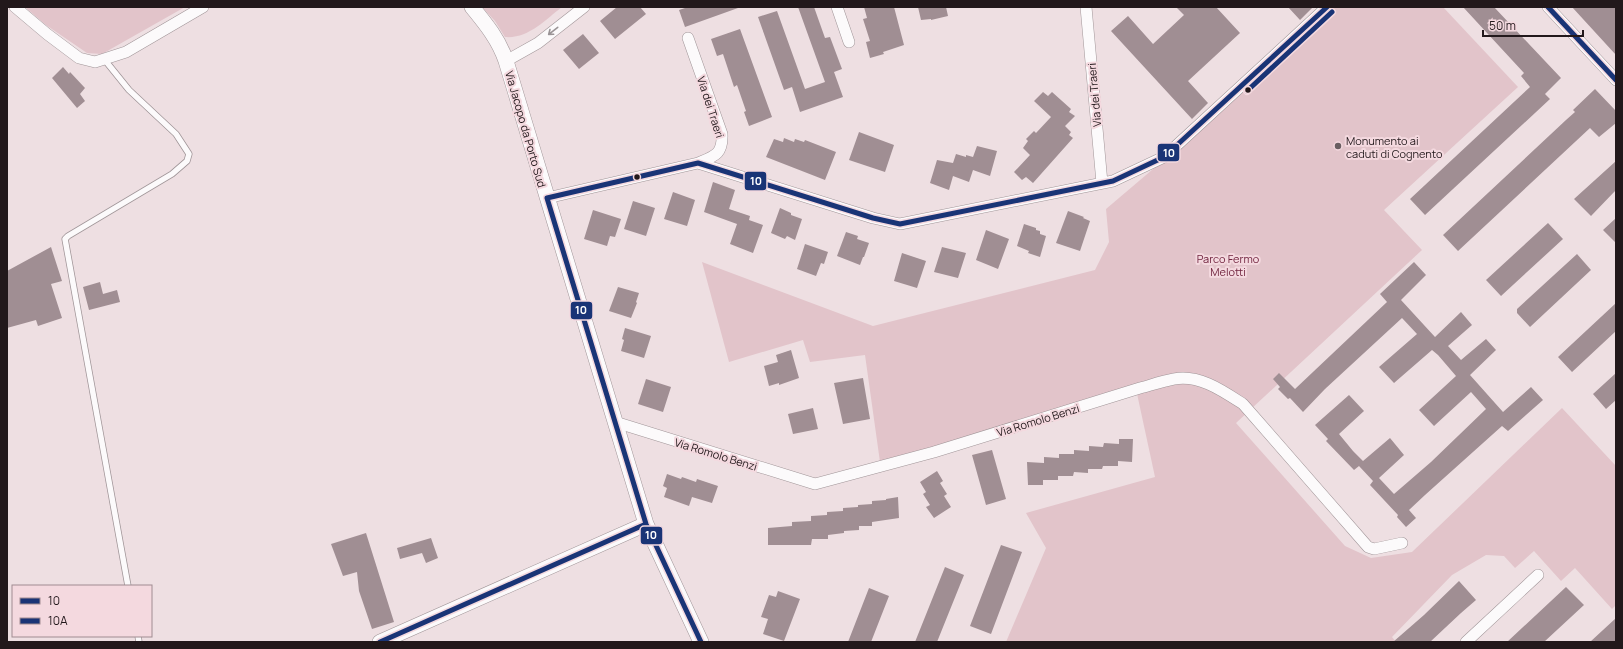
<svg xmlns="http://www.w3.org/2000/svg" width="1623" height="649" font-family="Manrope,sans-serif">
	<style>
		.green { fill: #e2c4ca }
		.building { fill: #a08e93 }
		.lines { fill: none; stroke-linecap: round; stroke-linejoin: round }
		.lane-casing { stroke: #a09598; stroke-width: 7 }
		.street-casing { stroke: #a09598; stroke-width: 12 }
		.secondary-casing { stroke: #a09598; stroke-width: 16 }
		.lane { stroke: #fcfafb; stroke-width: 5.5 }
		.street { stroke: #fcfafb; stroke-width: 11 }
		.secondary { stroke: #fcfafb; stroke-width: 15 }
		.bus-1-casing { stroke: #f4d9df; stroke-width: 8 }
		.bus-2-casing { stroke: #f4d9df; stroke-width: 8 }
		.bus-1 { stroke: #193476; stroke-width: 5 }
		.bus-2 { stroke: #193476; stroke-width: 5 }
		.oneway { stroke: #9a9496 }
		.bus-dot { fill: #22181b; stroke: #f4d9df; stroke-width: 1.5 }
		.poi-dot { fill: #695e61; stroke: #f4d9df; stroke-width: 1.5 }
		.labels { text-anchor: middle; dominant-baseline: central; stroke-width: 4; stroke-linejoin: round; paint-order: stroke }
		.street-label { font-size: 11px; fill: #22181b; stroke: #f4d9df }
		.poi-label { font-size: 11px; fill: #22181b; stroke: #f4d9df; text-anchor: start }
		.park-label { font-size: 11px; fill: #71243f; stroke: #f4d9df }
		.line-badge { stroke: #f4d9df; stroke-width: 1.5 }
		.badge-label { font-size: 11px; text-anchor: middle; font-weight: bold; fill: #fff }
	</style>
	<rect width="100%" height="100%" fill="#eedfe2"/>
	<!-- green -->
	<path class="green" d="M25,7H185L102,54L87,53L46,25Z
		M482,7H562C545,20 528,39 505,37L495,21Z
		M1332,7H1443L1518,87L1384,210L1422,250L1236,423L1345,546L1371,558L1412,552L1562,408L1616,466V605L1612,609L1575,568L1561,581L1534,551L1515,568L1504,556L1486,555L1452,575L1392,637L1396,642H1006L1046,548L1026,513L1155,477L1136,389L880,462L865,355L810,362L803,340L729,362L702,262L873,326L1095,270L1109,242L1106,209L1179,147Z"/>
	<!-- building -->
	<path class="building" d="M617,7H640L646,14L615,39L600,21Z
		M688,7H738V8L685,27L679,10Z
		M798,7H814L825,38L830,37L842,69L834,72L843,97L800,112L792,87L784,90L758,17L777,11L805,89L825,82Z
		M864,7H894L904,45L883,52L884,54L870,58L866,42L870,41L863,19L867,18Z
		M918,7H946L948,16L931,20V19L921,20Z
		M1176,7H1216L1240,33L1188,81L1208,103L1192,119L1111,31L1128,16L1153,44L1184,15Z
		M1288,7H1313L1300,20Z
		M1463,7H1494L1561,78L1545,94L1550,99L1425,215L1410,199L1530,87L1521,76L1524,73Z
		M1572,7H1616V55Z
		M740,29L772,117L749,126L744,112L746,111L737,85L734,87L723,54L717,56L711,39Z
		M583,34L599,53L579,69L563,50Z
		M63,67L69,74L70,72L85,88L80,94L85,101L77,108L52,78Z
		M1595,89L1616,111V123L1599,137L1590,128L1458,251L1443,235L1566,120L1575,112L1573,110Z
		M1043,92L1048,96L1052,92L1071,109L1069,112L1075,116L1065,126L1071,132L1069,135L1073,138L1033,183L1026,177L1022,180L1014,172L1030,155L1023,148L1028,141L1026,139L1034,131L1036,133L1051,117L1034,101Z
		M859,132L894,145L885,172L849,160Z
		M784,138L794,142L795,139L804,142L805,140L836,152L825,180L766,157L774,139L783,142Z
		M977,146L997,151L990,176L973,170L969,182L953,176L949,190L930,183L937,160L953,163L956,154L966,157V155L973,157Z
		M1616,161V190L1591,216L1574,199Z
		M713,182L735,190L729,209L750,216L749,220L763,225L753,253L730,244L737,224L704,212Z
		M673,192L695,200L687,226L664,219Z
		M633,201L655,208L646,236L624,229Z
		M780,208L791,213V215L802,219L795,240L787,236L785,239L771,233Z
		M593,210L621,219L615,237L610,236L607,246L584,239Z
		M1068,211L1084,217L1083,218L1090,221L1080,251L1056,243Z
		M1616,218V243L1603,230Z
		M1548,223L1563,239L1501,296L1486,280Z
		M1024,224L1036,228V230L1040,231V234L1046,236L1040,257L1028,253L1029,251L1017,246Z
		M986,230L1009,239L998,269L976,260Z
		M846,232L858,236L857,239L869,243L864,257H863L860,265L837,256Z
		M805,244L828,252L824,264L821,263L816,276L797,269Z
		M51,247L62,281L51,284L62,318L38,326L36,320L7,328V271Z
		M942,247L966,253L958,278L934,272Z
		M902,253L926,261L917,288L894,281Z
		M1577,254L1591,270L1530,327L1517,313V309Z
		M1414,262L1426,275L1401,300L1435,337L1461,312L1472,325L1448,346L1461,360L1486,339L1496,350L1470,375L1503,412L1531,387L1543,400L1508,431L1502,426L1425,495L1409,510L1416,518L1406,527L1397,517L1398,515L1370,485L1373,481L1359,466L1354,470L1326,441L1328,439L1315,425L1349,395L1364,411L1339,434L1353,451L1363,461L1390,438L1404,455L1379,478L1394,494L1431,462L1486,409L1471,392L1434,426L1419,410L1456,376L1438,355L1432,350L1394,383L1379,367L1417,334L1402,318L1325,389L1303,412L1290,398L1288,399L1278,389L1280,387L1273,379L1279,373L1295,389L1387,302L1380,294Z
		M100,282L103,294L117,290L120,302L89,310L83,287Z
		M618,287L639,293L636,302L637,303L631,318L609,311Z
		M1616,303V331L1572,372L1558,357Z
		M625,328L651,336L644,358L621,351L624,340L622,339Z
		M791,350L799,378L779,385V383L769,386L764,366L778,362L776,355Z
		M1616,373V400L1606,409L1593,394Z
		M863,378L870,419L843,424L834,383Z
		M646,379L671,387L663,412L638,404Z
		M813,408L818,429L793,434L788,414Z
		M1119,439H1133L1132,462L1118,461V466H1103L1102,469H1088V473L1074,472L1073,476H1058V480H1043V485H1028L1027,462L1044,463V457L1059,458V454H1074V450L1089,451V446L1103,447L1104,443L1119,444Z
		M992,450L1006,499L986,505L972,455Z
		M937,471L943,481L940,483L947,494L944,496L951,507L934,518L926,507L930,505L923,494L926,492L920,482Z
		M667,474L681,479L682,477L696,482L697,479L718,486L712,503L692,497L689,506L664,497L667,488L663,486Z
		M898,497L899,518L872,522V526H859V530L844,531V533L828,535V539H812L811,545H768V528L792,526V522L811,521V516L827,515V512L843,511V508L858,507V505L872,504V501L886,500V499Z
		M366,533L394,622L372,629L359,591L357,572L343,576L331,544Z
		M431,538L438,558L426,563L422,553L400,559L397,548Z
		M1001,545L1022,552L991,634L970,626Z
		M945,567L964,575L937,642H915Z
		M1459,581L1476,600L1461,613L1430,642H1393L1424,615Z
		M1566,587L1584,605L1544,642H1507Z
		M869,588L889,596L871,642H848Z
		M778,591L800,599L784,641L763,634L768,619L761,617L769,595L776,597Z
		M1616,618V642H1590Z"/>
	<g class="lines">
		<defs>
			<path id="lane" d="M104,59L129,90L176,134L189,154L187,161L172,174L68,236L65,239L128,586
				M138,636L139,642"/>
			<path id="street" d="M15,7L47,34L79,58L95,62L126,52L203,7
				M837,7L849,42
				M1086,7L1102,183
				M1548,7L1616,80
				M688,38L722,134C723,154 715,156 698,163
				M506,61L538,43L584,7
				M547,198L698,163L873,218L900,224L1113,181L1164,157L1327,7
				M615,422L815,484L934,452L1140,388C1151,385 1163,381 1174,379C1199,374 1223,391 1243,404L1368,547L1374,549L1402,543
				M1466,642L1538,575"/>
			<path id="secondary" d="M472,7C486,24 499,40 506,61L646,524L701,642
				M380,642L646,524"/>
		</defs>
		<!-- lane casing -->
		<use href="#lane" class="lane-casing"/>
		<!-- street casing -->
		<use href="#street" class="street-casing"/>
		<!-- secondary casing -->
		<use href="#secondary" class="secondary-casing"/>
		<!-- lane -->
		<use href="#lane" class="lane"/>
		<!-- street -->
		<use href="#street" class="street"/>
		<!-- secondary -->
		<use href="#secondary" class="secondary"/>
		<defs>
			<path id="bus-1" d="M1548,7L1616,80
				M547,198L698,163L873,218L900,224L1113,181L1164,157L1327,7
				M547,198L646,524L701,642
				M380,642L646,524"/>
			<path id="bus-2" d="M1247,91L1332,12"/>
		</defs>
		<!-- bus-1 casing -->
		<use href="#bus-1" class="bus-1-casing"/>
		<!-- bus-2 casing -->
		<use href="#bus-2" class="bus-2-casing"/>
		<!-- bus-1 -->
		<use href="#bus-1" class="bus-1"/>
		<!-- bus-2 -->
		<use href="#bus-2" class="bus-2"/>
	</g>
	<!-- one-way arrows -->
	<defs><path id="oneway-shaft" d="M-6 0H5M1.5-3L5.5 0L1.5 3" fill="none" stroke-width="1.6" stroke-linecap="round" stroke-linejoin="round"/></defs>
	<use class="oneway" href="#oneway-shaft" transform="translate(553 31) rotate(142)"/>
	<!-- markers -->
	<g class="bus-dot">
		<circle cx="1248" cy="90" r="3.5"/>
		<circle cx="637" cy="177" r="3.5"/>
	</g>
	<circle class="poi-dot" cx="1338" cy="146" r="4"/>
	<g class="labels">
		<!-- street labels -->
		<g class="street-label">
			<text transform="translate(1094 95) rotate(-95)">Via dei Traeri</text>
			<text transform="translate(711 107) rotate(72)">Via dei Traeri</text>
			<text transform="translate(526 129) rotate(74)">Via Jacopo da Porto Sud</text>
			<text transform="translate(1038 420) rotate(-17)">Via Romolo Benzi</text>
			<text transform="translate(716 454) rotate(17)">Via Romolo Benzi</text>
		</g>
		<!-- poi labels -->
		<g class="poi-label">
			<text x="1346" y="140">Monumento ai<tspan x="1346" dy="13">caduti di Cognento</tspan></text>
		</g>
		<!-- park labels -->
		<g class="park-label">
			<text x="1228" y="258">Parco Fermo<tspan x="1228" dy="13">Melotti</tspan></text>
		</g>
	</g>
	<g class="line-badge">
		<rect x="1157" y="143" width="23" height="19" rx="4" fill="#193476"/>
		<rect x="744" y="171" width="23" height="20" rx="4" fill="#193476"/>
		<rect x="570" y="301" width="23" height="19" rx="4" fill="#193476"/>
		<rect x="640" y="526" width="23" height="19" rx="4" fill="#193476"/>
	</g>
	<g class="badge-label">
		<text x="1169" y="157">10</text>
		<text x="756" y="185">10</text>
		<text x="581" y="314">10</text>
		<text x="651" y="539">10</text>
	</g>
	<!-- border -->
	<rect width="1623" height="649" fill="none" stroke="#22181b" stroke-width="16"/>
	<!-- legend -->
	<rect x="12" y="585" width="140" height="52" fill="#f4d9df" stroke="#a08c91"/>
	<rect x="20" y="598" width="20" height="6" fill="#193476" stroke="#a08c91"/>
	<text x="48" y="605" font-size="12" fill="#22181b">10</text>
	<rect x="20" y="618" width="20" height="6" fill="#193476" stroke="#a08c91"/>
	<text x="48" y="625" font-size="12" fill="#22181b">10A</text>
	<!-- scale -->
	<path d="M1483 30v6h100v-6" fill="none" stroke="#22181b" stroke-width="2"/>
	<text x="1489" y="30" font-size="12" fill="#22181b" stroke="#f4d9df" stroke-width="3" paint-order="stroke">50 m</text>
</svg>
